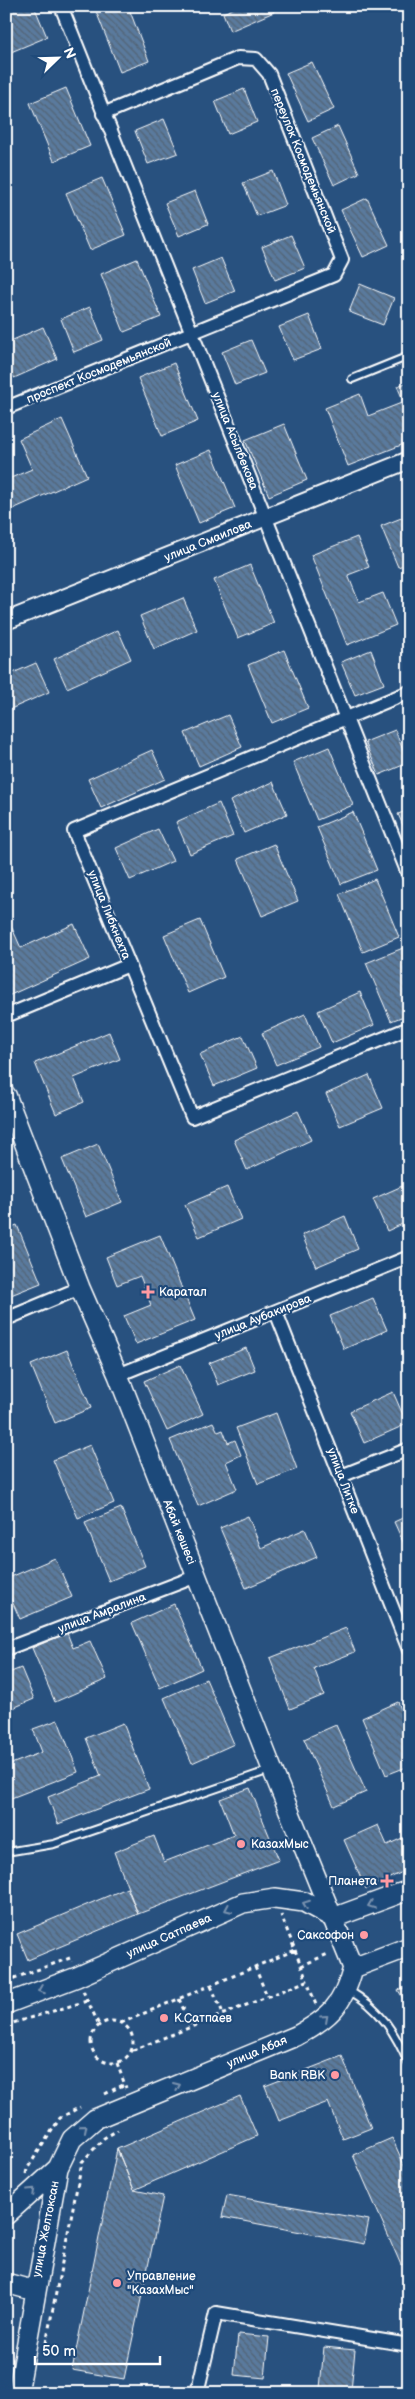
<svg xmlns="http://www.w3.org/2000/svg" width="415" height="2399" font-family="'Balsamiq Sans',sans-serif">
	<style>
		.building { fill: url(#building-back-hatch); stroke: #fff }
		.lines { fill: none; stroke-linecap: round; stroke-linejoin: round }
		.service-casing { stroke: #fff; stroke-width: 10 }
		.minor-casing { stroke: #fff; stroke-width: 16 }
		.tertiary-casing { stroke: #fff; stroke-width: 20 }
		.secondary-casing { stroke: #fff; stroke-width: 22 }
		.path { stroke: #fff; stroke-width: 3; stroke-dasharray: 4 4; stroke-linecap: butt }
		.service { stroke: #1f4a7a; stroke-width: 6 }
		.minor { stroke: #1f4a7a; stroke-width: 12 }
		.tertiary { stroke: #1f4a7a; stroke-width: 16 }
		.secondary { stroke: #1f4a7a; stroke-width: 19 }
		.oneway { stroke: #7992af }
		.poi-dot { fill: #ff9aa2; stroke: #1f4a7a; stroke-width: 2 }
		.labels { text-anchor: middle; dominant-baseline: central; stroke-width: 4.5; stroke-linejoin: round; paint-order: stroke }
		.street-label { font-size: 12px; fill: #fff; stroke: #1f4a7a }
		.poi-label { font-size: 12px; fill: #fff; stroke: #1f4a7a; text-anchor: start }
	</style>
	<defs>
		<pattern id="building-back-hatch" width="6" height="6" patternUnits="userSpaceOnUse" patternTransform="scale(1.25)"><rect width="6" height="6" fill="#5a7a9d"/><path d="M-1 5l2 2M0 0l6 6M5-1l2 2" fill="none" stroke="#536374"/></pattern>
	</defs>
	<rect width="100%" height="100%" fill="#28517f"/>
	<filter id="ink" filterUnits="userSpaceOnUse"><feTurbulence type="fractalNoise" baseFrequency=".02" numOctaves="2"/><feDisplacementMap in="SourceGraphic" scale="10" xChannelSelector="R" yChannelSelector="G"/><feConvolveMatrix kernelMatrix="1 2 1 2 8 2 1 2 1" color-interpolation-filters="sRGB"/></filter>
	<g filter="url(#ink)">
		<!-- building -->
		<path class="building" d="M6,6H34L47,37L11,52L6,41Z
			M94,6H128L149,61L120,72Z
			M239,6H271L274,12L230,31L223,13Z
			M312,62L334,109L308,121L286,73Z
			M66,88L90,146L54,161L30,103Z
			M244,89L257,122L228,134L215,101Z
			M164,119L178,153L148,164L135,131Z
			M338,126L359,173L334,185L312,138Z
			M273,171L286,205L257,216L243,183Z
			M102,178L126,235L90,250L66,193Z
			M195,191L208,224L179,236L165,203Z
			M367,198L389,245L363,257L341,210Z
			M291,235L305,268L275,280L262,247Z
			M221,258L235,291L205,303L192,270Z
			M137,259L161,317L124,332L101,274Z
			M360,284L394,298L383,325L349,312Z
			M90,307L103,340L74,352L61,319Z
			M309,315L322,349L293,360L279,327Z
			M43,327L57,359L14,378L6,359V343Z
			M251,340L265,373L235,385L222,352Z
			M174,363L198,421L162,436L138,378Z
			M409,382V442L348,466L325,408L360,394L368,416L404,402L397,386Z
			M62,419L87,476L6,512V480L32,469L19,439Z
			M284,424L307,480L269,496L245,440Z
			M211,450L235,508L199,523L175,465Z
			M409,515V563L398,567L381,526Z
			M357,537L369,567L348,575L359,602L383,593L396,625L347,645L311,555Z
			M250,565L274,623L238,638L214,580Z
			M183,598L197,630L154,649L140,616Z
			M118,630L131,659L67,688L54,659Z
			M284,650L308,708L272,723L248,665Z
			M371,650L384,684L355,695L341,662Z
			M36,663L49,692L6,711V676Z
			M228,715L242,747L199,766L185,733Z
			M395,730L408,763L379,775L365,742Z
			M329,747L353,805L317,820L293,762Z
			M152,750L165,779L101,808L88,779Z
			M273,782L287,814L244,833L230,801Z
			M219,803L233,836L190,854L176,822Z
			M409,810V839L398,814Z
			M353,812L377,870L341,884L317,827Z
			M158,829L173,861L130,880L116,848Z
			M274,844L298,901L262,916L238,859Z
			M375,879L399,937L363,952L339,894Z
			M200,920L224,977L188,993L164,935Z
			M74,924L90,959L8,996L6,991V931L12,928L21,948Z
			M403,948L409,963V1014L391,1021L366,963Z
			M360,992L374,1025L332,1043L318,1011Z
			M305,1014L319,1047L276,1065L262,1033Z
			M109,1032L120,1059L74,1078L84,1102L56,1114L35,1063Z
			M243,1036L257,1068L214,1086L200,1054Z
			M369,1075L383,1108L340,1126L326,1094Z
			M298,1111L311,1140L247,1170L234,1140Z
			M98,1144L122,1202L86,1217L62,1159Z
			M409,1183V1221L387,1231L373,1199Z
			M227,1187L241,1219L199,1237L185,1205Z
			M345,1216L358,1249L316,1267L302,1235Z
			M17,1225L41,1283L6,1297V1229Z
			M160,1235L195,1320L136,1344L124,1316L151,1305L140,1276L117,1285L106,1257Z
			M373,1298L387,1330L344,1349L330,1316Z
			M246,1348L255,1370L218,1385L209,1363Z
			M67,1350L91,1408L55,1423L31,1365Z
			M180,1365L203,1414L167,1431L144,1381Z
			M393,1392L407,1424L364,1443L350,1411Z
			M276,1413L297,1469L258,1484L236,1428Z
			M213,1422L218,1432L223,1430L228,1443L235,1440L241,1455L226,1462L237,1489L198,1506L170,1440Z
			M90,1445L114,1503L78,1518L53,1460Z
			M121,1508L145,1566L109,1581L85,1523Z
			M409,1515V1555L394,1522Z
			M248,1516L261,1548L305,1529L317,1557L246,1588L220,1528Z
			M55,1558L72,1597L20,1619L6,1588V1579Z
			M174,1604L202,1669L160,1688L132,1623Z
			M346,1628L355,1652L314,1668L324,1695L290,1709L270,1658Z
			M67,1633L73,1648L90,1641L107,1679L55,1702L32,1648Z
			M21,1668L34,1699L6,1711V1674Z
			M206,1679L234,1744L192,1763L164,1698Z
			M398,1702L409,1728V1766L386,1775L362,1718Z
			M58,1720L78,1772L6,1800V1766L42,1752L33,1729Z
			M123,1723L149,1789L58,1824L48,1797L101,1776L86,1738Z
			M336,1725L366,1792L334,1806L304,1739Z
			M250,1788L279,1860L138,1914L114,1852L154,1836L164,1862L234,1835L220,1799Z
			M378,1825L387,1845L409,1835V1869L366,1889L344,1840Z
			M127,1888L138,1914L28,1960L17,1934Z
			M409,1986V2008L398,1990Z
			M342,2056L371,2128L343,2139L328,2102L279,2121L265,2086Z
			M240,2096L257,2136L134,2190L117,2149Z
			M392,2138L409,2176V2262L401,2265L353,2155Z
			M117,2149L134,2190L163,2196L124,2379L72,2370Z
			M227,2195L369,2220L364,2244L222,2217Z
			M238,2334L269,2337L265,2378L234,2375Z
			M324,2347L355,2350L351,2391L320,2388Z"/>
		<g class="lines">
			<defs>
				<path id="service" d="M352,379L409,356
					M6,1852L54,1844L270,1770
					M348,1990C380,2008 395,2032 409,2065"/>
				<path id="minor" d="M61,6L409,876
					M6,408L334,275L342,260L269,74L256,59L238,58L103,114
					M409,692L74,831L192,1117L409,1028
					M6,1016L129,965
					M276,1312L409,1650
					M6,1319L80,1288
					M118,1375L409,1257
					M341,1476L409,1449
					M6,1649L197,1576
					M197,2393L216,2313L409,2345"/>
				<path id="tertiary" d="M6,621L409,460"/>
				<path id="secondary" d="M6,1095L80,1288L118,1375L272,1769L353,1968
					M353,1968L409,1947
					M6,2004L77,1977L243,1903L275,1898L304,1902L333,1918L409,1890
					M6,2215L58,2168
					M6,2283L35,2291
					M18,2393L58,2168L72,2139L95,2119L296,2036C329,2018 343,2006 353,1968"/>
			</defs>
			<!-- service casing -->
			<use href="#service" class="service-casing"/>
			<!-- minor casing -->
			<use href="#minor" class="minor-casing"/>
			<!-- tertiary casing -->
			<use href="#tertiary" class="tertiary-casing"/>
			<!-- secondary casing -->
			<use href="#secondary" class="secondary-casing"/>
			<!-- path -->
			<path class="path" d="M295,1950L307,1981
				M301,1966L330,1953
				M255,1967L267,1996
				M6,1981L70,1958L71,1962
				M211,1986L223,2013
				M83,1991L99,2025
				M179,1999L191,2026
				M91 2042a21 21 0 1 1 42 0a21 21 0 1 1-42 0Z
				M121,2023L295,1950L281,1915
				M6,2025L87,2001
				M133,2050L307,1981L316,2005
				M117,2063L126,2088
				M105,2094L125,2084
				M26,2174L27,2169L60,2118L80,2107
				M46,2343L82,2162L104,2138L118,2130"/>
			<!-- service -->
			<use href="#service" class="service"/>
			<!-- minor -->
			<use href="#minor" class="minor"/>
			<!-- tertiary -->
			<use href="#tertiary" class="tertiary"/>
			<!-- secondary -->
			<use href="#secondary" class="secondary"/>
		</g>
		<!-- one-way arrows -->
		<defs><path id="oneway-chevron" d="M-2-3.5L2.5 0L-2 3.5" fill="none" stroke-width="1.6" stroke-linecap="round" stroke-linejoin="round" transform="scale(1.25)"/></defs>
		<g class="oneway">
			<use href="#oneway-chevron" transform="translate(306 1904) rotate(-159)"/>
			<use href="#oneway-chevron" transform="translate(371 1905) rotate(159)"/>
			<use href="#oneway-chevron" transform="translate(228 1909) rotate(156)"/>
			<use href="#oneway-chevron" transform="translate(41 1990) rotate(159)"/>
			<use href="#oneway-chevron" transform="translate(325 2018) rotate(-42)"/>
			<use href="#oneway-chevron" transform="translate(177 2086) rotate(-23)"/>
			<use href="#oneway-chevron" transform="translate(84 2128) rotate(-40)"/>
			<use href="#oneway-chevron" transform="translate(32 2191) rotate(-44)"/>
		</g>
	</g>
	<!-- markers -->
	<g class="poi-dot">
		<path d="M145.5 1284.5h5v5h5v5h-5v5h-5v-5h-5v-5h5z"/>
		<circle cx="241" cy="1844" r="5"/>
		<path d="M384.5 1873.5h5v5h5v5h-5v5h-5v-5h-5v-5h5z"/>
		<circle cx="364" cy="1935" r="5"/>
		<circle cx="164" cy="2018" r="5"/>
		<circle cx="335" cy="2075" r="5"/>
		<circle cx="117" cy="2283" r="5"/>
	</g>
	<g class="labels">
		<!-- street labels -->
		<g class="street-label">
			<text transform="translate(303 161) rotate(68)">переулок Космодемьянской</text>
			<text transform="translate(99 371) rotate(-22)">проспект Космодемьянской</text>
			<text transform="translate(235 441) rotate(68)">улица Асылбекова</text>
			<text transform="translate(208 541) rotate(-22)">улица Смаилова</text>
			<text transform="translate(109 915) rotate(68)">улица Либкнехта</text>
			<text transform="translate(263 1317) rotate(-22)">улица Аубакирова</text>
			<text transform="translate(343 1481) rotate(69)">улица Литке</text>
			<text transform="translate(179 1532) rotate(68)">Абай көшесі</text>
			<text transform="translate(102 1613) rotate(-21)">улица Амралина</text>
			<text transform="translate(169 1936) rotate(-24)">улица Сатпаева</text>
			<text transform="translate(257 2052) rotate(-23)">улица Абая</text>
			<text transform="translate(46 2229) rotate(-79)">улица Желтоксан</text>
		</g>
		<!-- poi labels -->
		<g class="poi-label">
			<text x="159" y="1292">Каратал</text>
			<text x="251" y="1844">КазахМыс</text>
			<text x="377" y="1881" text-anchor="end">Планета</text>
			<text x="354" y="1935" text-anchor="end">Саксофон</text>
			<text x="174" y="2018">К.Сатпаев</text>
			<text x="325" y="2075" text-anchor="end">Bank RBK</text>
			<text x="127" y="2276">Управление<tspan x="127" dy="14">"КазахМыс"</tspan></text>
		</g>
	</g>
	<!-- margin -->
	<rect width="415" height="2399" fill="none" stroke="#1f4a7a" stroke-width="25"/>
	<rect x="12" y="12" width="390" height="2374" fill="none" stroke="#fff" stroke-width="2" filter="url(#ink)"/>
	<!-- north arrow -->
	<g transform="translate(58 58) rotate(67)" stroke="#1f4a7a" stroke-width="4" paint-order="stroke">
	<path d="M0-4L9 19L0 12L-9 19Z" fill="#ffffff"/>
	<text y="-8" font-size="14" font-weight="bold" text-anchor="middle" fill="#ffffff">N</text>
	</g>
	<!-- scale -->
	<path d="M35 2356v8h125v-8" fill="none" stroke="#ffffff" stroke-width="2.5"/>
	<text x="42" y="2356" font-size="15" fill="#ffffff" stroke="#1f4a7a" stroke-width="4" paint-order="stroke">50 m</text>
</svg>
